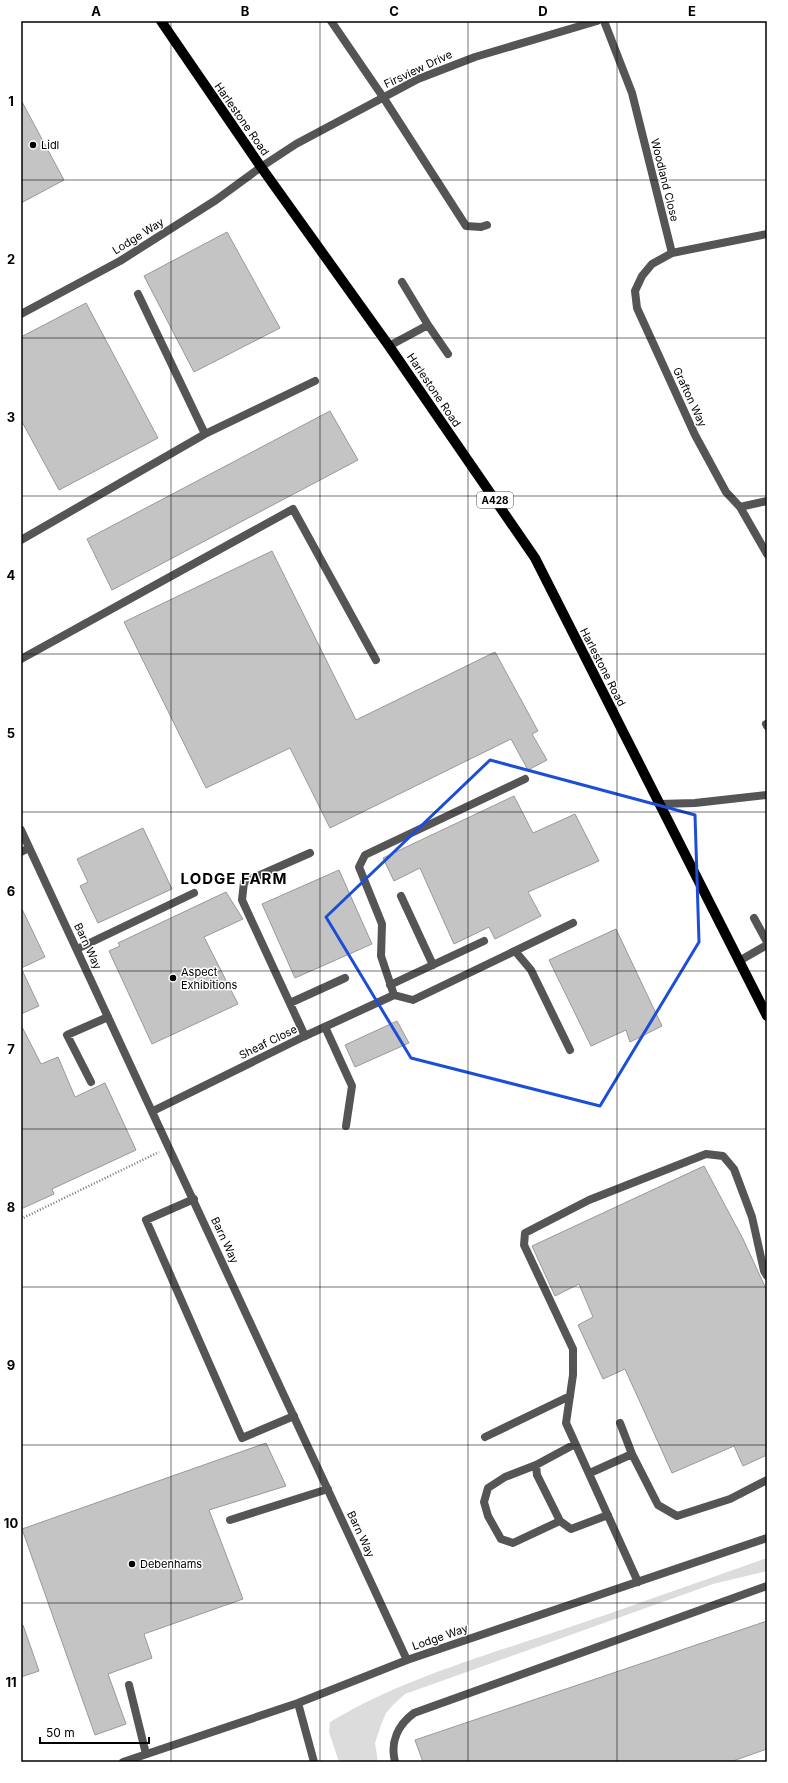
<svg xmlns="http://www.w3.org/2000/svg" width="788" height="1783" font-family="Inter,sans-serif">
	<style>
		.green { fill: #dcdcdc }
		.building { fill: #c4c4c4; stroke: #999 }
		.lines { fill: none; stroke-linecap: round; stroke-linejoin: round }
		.path { stroke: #777; stroke-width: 2.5; stroke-dasharray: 1 2; stroke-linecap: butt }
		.service { stroke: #555; stroke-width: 8 }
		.minor { stroke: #555; stroke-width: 8 }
		.primary { stroke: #000; stroke-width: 10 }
		.marked { fill: none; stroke: #1d4ed8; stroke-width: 3; stroke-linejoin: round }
		.grid { fill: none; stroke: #000; stroke-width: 1; stroke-opacity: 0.55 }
		.poi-dot { fill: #000; stroke: #fff; stroke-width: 1.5 }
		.labels { text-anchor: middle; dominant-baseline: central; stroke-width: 3; stroke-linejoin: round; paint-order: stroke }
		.shield { fill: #fff; stroke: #4c4c4c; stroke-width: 1 }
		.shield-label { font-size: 10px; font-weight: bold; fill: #000 }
		.street-label { font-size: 11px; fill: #000; stroke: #fff }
		.poi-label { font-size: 11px; fill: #000; stroke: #fff; text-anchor: start }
		.district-label { font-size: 15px; font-weight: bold; letter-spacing: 1px; fill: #000; stroke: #fff }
		.neatline { fill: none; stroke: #000; stroke-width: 1.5 }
		.grid-label { font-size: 13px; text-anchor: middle; font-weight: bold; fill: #000 }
	</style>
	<rect width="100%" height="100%" fill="#fff"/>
	<!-- green -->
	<path class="green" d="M767,1558V1571L713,1584L405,1694L394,1704L386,1713L381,1725L375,1743L378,1762H339L329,1732L330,1722C400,1680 483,1656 561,1630C630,1607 698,1582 767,1558Z"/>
	<!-- building -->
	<path class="building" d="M21,100L64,180L21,203Z
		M227,232L280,328L194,372L144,276Z
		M86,303L158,438L59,490L21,420V337Z
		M330,411L358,460L112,590L87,539Z
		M272,551L356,720L495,652L538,731L532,734L547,760L528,770L511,739L330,828L290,748L206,788L124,622Z
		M514,796L533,833L575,814L599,861L528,892L541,916L495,939L489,927L454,944L420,868L394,881L383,858Z
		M143,828L172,889L98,923L80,886L88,882L77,859Z
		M339,870L372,944L295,978L262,904Z
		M226,892L243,919L204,937L238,1004L152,1044L109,951L120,946L118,943Z
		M21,907L45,957L21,968L39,1006L21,1014Z
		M616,929L662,1026L630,1042L626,1030L591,1046L549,960Z
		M397,1021L409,1043L355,1067L345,1045Z
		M21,1025L41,1064L58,1057L75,1097L105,1083L136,1150L52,1189L54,1194L21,1209Z
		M704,1166L743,1239L767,1291V1455L743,1466L734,1446L672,1473L625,1369L603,1379L578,1325L593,1317L579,1284L555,1296L532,1246Z
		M266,1443L286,1486L209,1510L243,1599L144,1634L152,1658L108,1674L126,1724L95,1735L22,1529Z
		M767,1621V1749L730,1762H423L415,1740Z
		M21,1625H23L39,1671L21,1677Z"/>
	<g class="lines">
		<!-- path -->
		<path class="path" d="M21,1219L159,1152"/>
		<!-- service -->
		<path class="service" d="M331,21L383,97L466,226L481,227L487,225
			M402,282L428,325L448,354
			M389,346L428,325
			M205,434L315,381
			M21,540L205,434L138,294
			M21,659L293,509L376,660
			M766,724L767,726
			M525,779L365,855L359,867L382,924L381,956L394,995L413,1000L573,923
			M659,804L695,803L767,795
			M21,852L29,848
			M401,896L433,965
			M754,918L767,942
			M77,949L194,893
			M515,951L531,970L570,1050
			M739,961L767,945
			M390,985L484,941
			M290,1003L345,978
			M325,1027L352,1086L346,1126
			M305,1036L242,900L244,882L310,853
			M91,1082L67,1035L108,1017
			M194,1199L146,1220L242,1438L294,1416
			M620,1423L632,1454
			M485,1437L570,1396
			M575,1444L536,1465L505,1477L488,1488L484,1502L488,1516L501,1539L513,1543L560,1521L571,1529L608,1515
			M536,1465L537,1475L560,1521
			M590,1473L632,1454L658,1505L677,1516L730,1499L767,1480
			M230,1520L328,1489
			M638,1582L566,1423L573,1375V1349L524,1245L525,1233L589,1200L706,1154L723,1156L734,1169L752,1217L764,1271L767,1276
			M129,1685L146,1754
			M395,1762C390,1742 398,1725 414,1713L767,1586"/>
		<!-- minor -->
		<path class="minor" d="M604,21L632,93L672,253
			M767,234L672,253L652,264L642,276L635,291L637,308L695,435L726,492L740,507L767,554
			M21,314L120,261L216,200L261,167L296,144L418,79L475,57L597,21
			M740,507L767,501
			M21,830L407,1660
			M153,1111L305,1036L394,995
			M298,1703L314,1762
			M123,1762L298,1703L407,1660L767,1538"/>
		<!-- primary -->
		<path class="primary" d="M161,21L261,167L389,346L535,558L767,1016"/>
	</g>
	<!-- marked area -->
	<path class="marked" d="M490,760L695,815L699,942L600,1106L411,1058L326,917Z"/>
	<!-- grid -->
	<path class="grid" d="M171,21V1762M320,21V1762M468,21V1762M617,21V1762M21,180H767M21,338H767M21,496H767M21,654H767M21,812H767M21,971H767M21,1129H767M21,1287H767M21,1445H767M21,1603H767"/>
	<!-- markers -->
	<g class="poi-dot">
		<circle cx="33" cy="145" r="4"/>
		<circle cx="173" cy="978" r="4"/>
		<circle cx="132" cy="1564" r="4"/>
	</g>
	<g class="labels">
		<!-- shield labels -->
		<rect class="shield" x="477" y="492" width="36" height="16" rx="3"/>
		<g class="shield-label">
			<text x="495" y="500">A428</text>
		</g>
		<!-- street labels -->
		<g class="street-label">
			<text transform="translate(418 69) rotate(-25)">Firsview Drive</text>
			<text transform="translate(242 119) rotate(55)">Harlestone Road</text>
			<text transform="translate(665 180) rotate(76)">Woodland Close</text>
			<text transform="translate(138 236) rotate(-32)">Lodge Way</text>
			<text transform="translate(434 390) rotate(56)">Harlestone Road</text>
			<text transform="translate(690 397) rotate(65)">Grafton Way</text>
			<text transform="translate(603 667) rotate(63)">Harlestone Road</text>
			<text transform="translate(88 946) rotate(65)">Barn Way</text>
			<text transform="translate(268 1042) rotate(-26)">Sheaf Close</text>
			<text transform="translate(225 1240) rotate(65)">Barn Way</text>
			<text transform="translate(361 1534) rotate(65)">Barn Way</text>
			<text transform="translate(440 1637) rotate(-19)">Lodge Way</text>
		</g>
		<!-- poi labels -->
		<g class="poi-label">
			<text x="41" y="145">Lidl</text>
			<text x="181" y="972">Aspect<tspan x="181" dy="13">Exhibitions</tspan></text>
			<text x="140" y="1564">Debenhams</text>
		</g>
		<!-- district labels -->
		<g class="district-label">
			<text x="234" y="878">LODGE FARM</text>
		</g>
	</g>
	<!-- border -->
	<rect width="788" height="1783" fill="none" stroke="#ffffff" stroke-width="44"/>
	<!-- scale -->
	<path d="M40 1737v6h109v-6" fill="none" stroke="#000000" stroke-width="2"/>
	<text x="46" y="1737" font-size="12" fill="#000000" stroke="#ffffff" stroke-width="3" paint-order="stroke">50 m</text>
	<rect x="22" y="22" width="744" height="1739" class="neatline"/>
	<g class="grid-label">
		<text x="96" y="16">A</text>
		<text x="245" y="16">B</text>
		<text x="394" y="16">C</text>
		<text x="543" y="16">D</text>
		<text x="692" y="16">E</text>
		<text x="11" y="106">1</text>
		<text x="11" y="264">2</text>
		<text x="11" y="422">3</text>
		<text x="11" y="580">4</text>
		<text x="11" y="738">5</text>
		<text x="11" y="896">6</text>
		<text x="11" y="1054">7</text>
		<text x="11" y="1212">8</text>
		<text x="11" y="1370">9</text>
		<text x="11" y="1528">10</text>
		<text x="11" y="1687">11</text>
	</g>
</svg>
